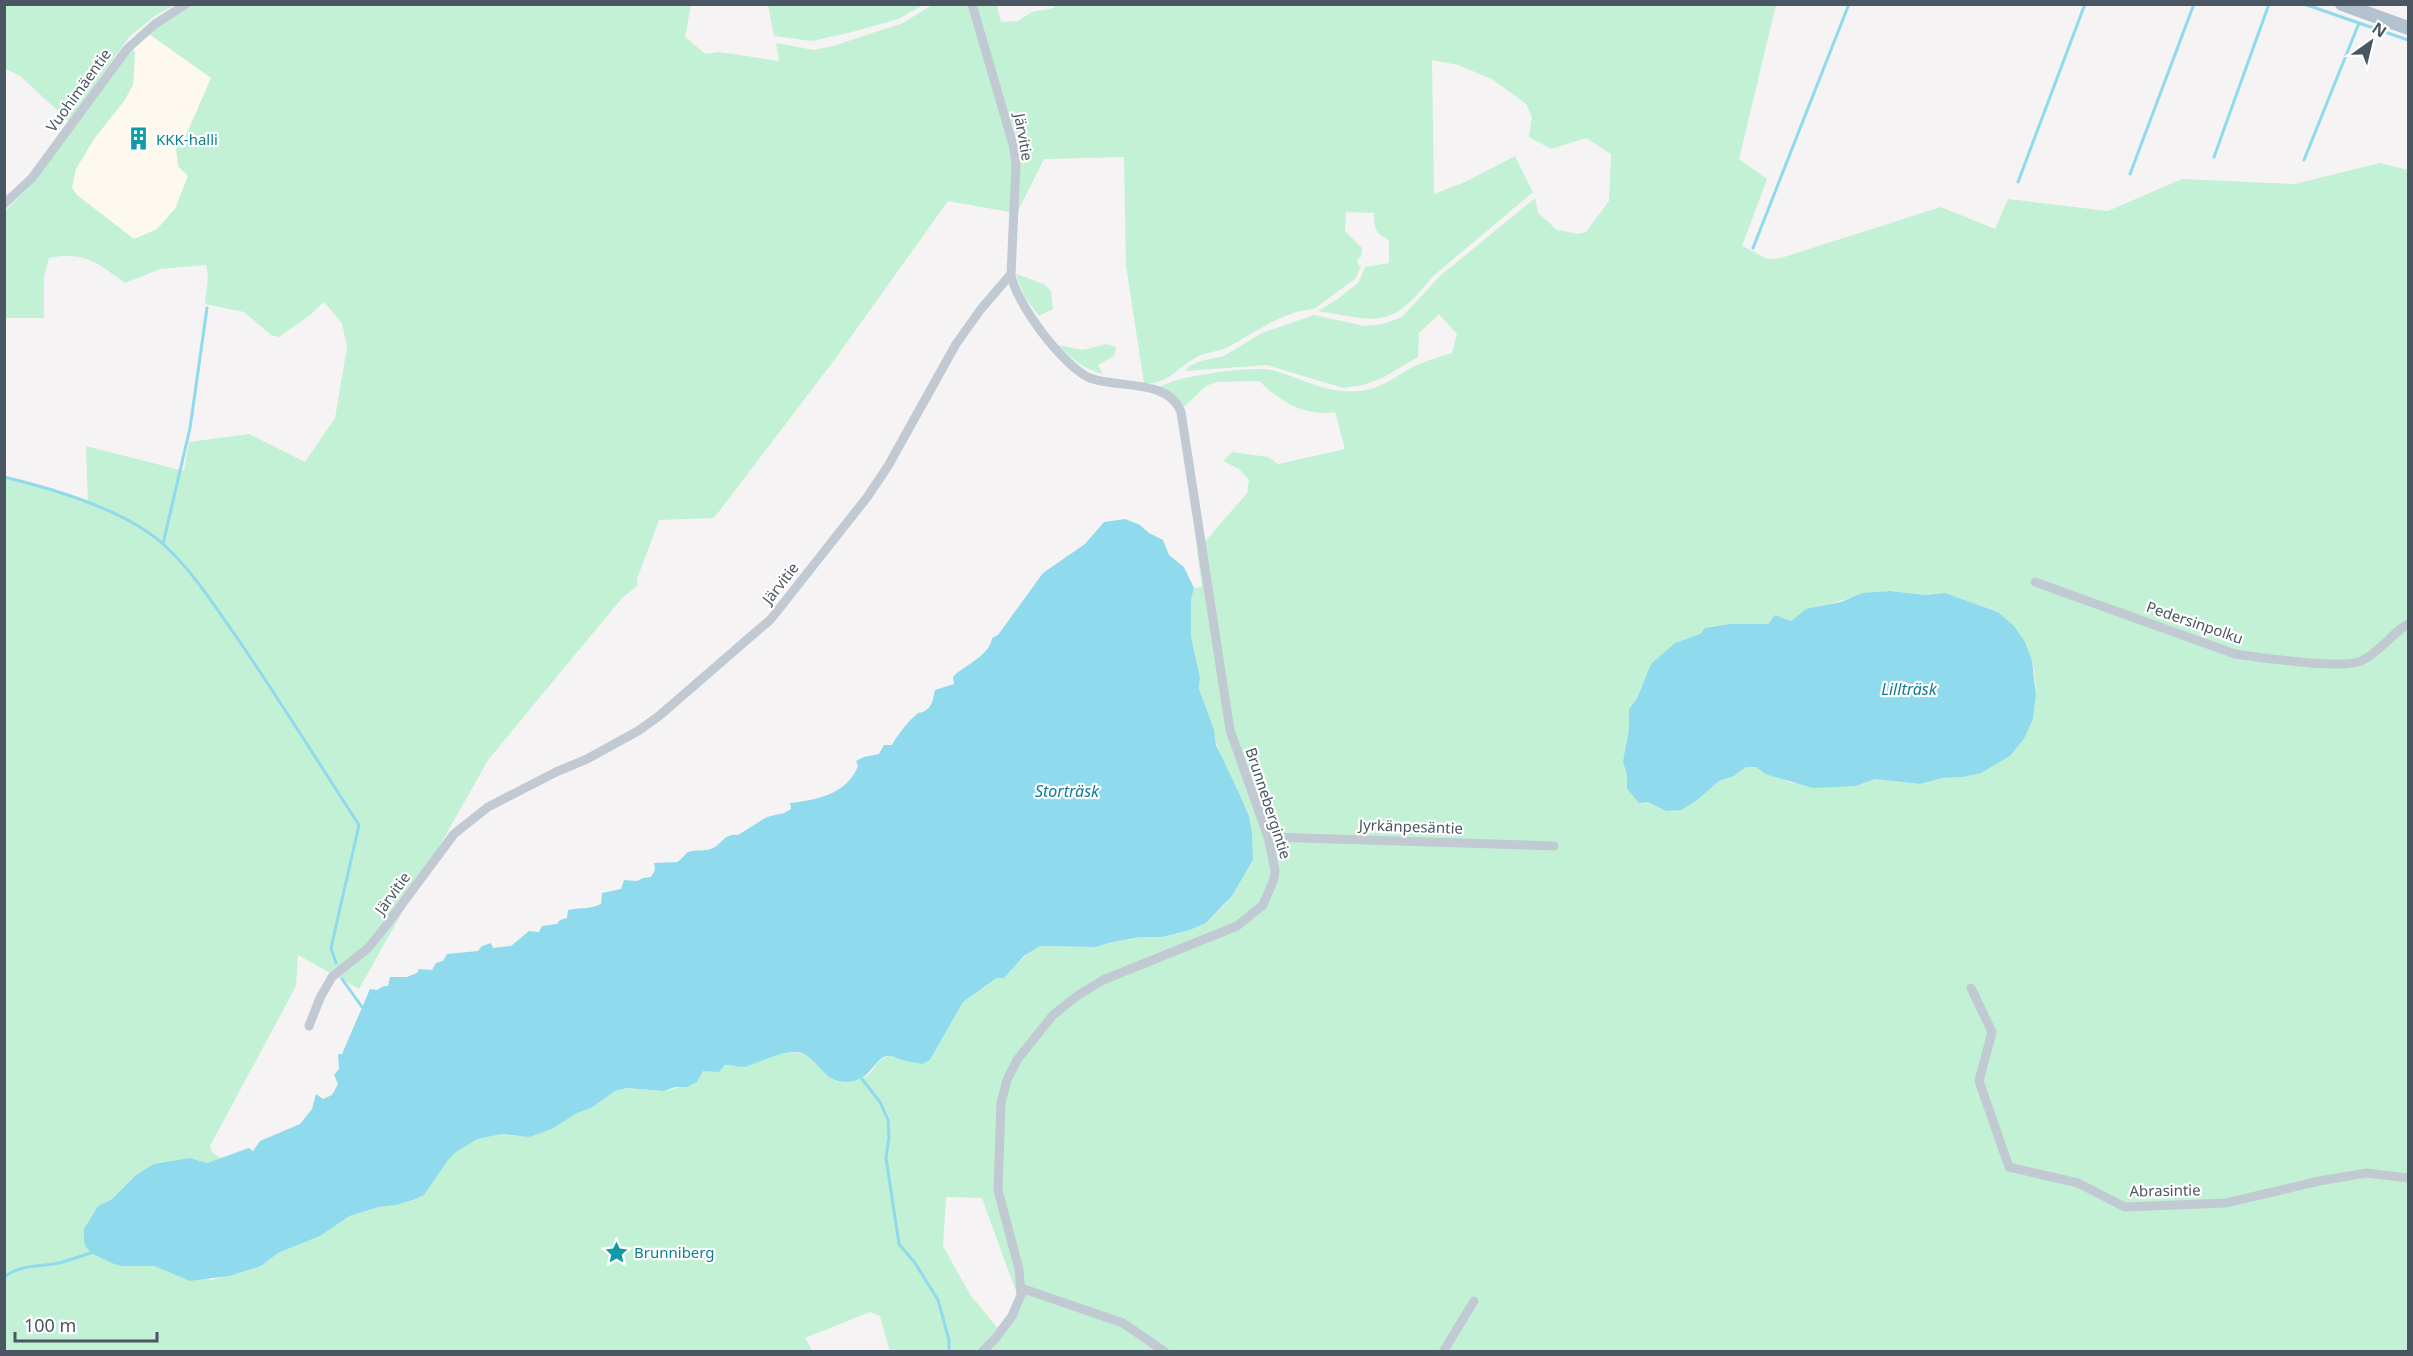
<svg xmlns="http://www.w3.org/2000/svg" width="2413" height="1356" font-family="'Noto Sans',sans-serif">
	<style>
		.commercial { fill: #fdf9ef }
		.green { fill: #c3f1d5; fill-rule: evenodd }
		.water { fill: #90daee }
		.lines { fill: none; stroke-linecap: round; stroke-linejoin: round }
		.stream { stroke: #90daee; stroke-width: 3 }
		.minor { stroke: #c1cad2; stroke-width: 9 }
		.primary { stroke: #b3c2d1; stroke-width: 14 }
		.labels { text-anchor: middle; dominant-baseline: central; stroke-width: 4.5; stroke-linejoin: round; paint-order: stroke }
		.street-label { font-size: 15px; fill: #4a5661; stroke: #fff }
		.culture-label { font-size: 15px; fill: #0d838f; stroke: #fff; text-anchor: start }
		.water-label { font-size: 16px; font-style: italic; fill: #0c7c9b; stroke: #fff }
	</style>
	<rect width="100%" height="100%" fill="#f5f3f3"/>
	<!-- commercial -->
	<path class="commercial" d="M149,34L211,77L188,131L176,149L178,166L188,176L175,209L157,229L134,239L77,195L72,187L76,169L94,139L124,101L133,85L135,53L133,49Z"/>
	<!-- green -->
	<path class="green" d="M1055,4L1776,5L1739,159L1767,179L1742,246L1768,259L1781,258L1941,207L1995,229L2008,199L2108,211L2182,179L2294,184L2380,163L2408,170V1351L890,1352L880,1316L870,1312L805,1338L813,1352L5,1351L4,477L47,487L88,502L86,446L184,471L189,442L249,434L305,462L335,418L347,347L342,323L324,302L310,315L279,337L271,335L244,312L205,304L208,276L206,265L160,269L125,283C98,263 84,251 49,258L44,276V318H5V211L36,180L126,54L133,49L135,53L133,85L124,101L94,139L76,169L72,188L77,195L134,239L157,229L175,209L188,176L178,166L176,149L188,131L211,78L149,34L158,26L193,5H691L685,37L705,54L719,52L779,61L776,43L814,50L833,46L903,23L932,5H970L1013,152L1010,212L948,201L835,359L714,518L659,520L637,579V586L622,598L488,760L359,989L298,955L296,986L210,1146L212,1152L221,1158L207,1163L190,1158L136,1175L112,1199L98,1206L91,1253L122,1266H154L190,1281L201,1278L212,1280L261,1266L278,1253L320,1236L351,1216L379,1207L396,1205L417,1199L424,1195L447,1160L474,1135L501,1134L514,1136L552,1129L577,1113L591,1108L615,1091L627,1088L664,1091L681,1087L703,1071H719L725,1065C732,1065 742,1068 748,1065C762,1061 783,1050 798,1053C819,1056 824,1085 848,1082C853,1081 867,1077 870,1073C879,1065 873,1062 890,1055C902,1060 918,1066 930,1060L963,1002L998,978H1004C1015,965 1026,954 1040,946L1096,947L1112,942L1140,937H1162L1190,930L1206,923L1223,907L1232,896L1253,860L1249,816L1239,793L1222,760L1199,689L1200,678L1191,636V600L1194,588L1202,587L1197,551L1247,493L1249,480L1239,469L1223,461L1232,452L1268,457L1278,464L1345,449L1335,412C1305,417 1280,401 1259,381L1216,382L1206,386L1184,407L1180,402L1159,388C1173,376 1252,366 1271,370C1303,378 1325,394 1359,391C1381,390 1398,374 1417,365C1428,360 1440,357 1452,353L1457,334L1439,314L1419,333L1418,357L1382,378L1363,385L1343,388L1267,365L1185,371L1189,366L1201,361L1224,356L1262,333L1314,315L1364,326L1383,324L1402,317L1440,276L1535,198L1538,213L1557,230L1579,234L1586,232L1609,201L1611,154L1586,138L1551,149L1529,137L1532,117L1526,104L1492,79L1458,65L1432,60L1434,194L1465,182L1515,156L1533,192L1432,277C1391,330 1378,321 1318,311L1339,298L1359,282L1365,267L1389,263V240C1375,233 1374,228 1374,213L1346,212L1345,231L1362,248L1361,257L1357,259L1358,265L1361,266L1356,278L1314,309C1282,311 1255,333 1228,347C1218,352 1206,352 1197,357C1180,366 1164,387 1144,383L1126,266L1124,157L1044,159L1017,213L1020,159L1017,140L975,5H997L1001,22L1018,21L1032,12L1054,8ZM1890,591L1925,595L1945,593L1998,612L2032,661L2035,677L2036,695L2033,719L2024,739L2010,756L1962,777L1942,778L1920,784L1875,779L1856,786L1791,783L1777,776L1765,774L1756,767H1746L1734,776L1719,781L1696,801L1666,811L1648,802L1639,803L1627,789V776L1623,761L1629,729V709L1637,697L1651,665L1675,643L1700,634L1706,628L1730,624H1768L1775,615L1791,621C1813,607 1864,592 1890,591ZM946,1197L982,1198L1015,1289L1021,1295L1000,1331L971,1296L943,1246Z
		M4,5H174L156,15L129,37L69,121L19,75L5,69Z
		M768,5V4L923,5L898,19L852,32L812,41L774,36Z
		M1016,274L1044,284L1051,291L1053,309L1039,316L1024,296Z
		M1106,344L1116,347L1114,356L1098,365L1103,374C1083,369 1072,359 1058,345L1083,350Z"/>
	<!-- water -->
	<path class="water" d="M1125,519L1140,525L1149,533L1163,540L1169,555L1184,567L1194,588L1191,600V636L1200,678L1199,689L1214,730L1216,745L1239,793L1249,816L1252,834L1253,860L1232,896L1206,923L1190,930L1162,937H1140L1112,942L1096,947L1040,946L1024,956L1004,978H997L963,1002L930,1060L922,1064C915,1062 907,1062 900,1059C897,1059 894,1056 891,1056C875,1053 873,1082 846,1082C821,1082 818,1055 797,1052C782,1051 762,1061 748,1066C742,1068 732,1065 725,1065L719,1072L703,1071L697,1082L687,1087H675L664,1091L627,1088L615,1091L591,1108L577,1113L552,1129L529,1137L501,1134L477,1139L456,1152L448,1160L424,1195L416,1199L396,1205L379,1207L350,1216L320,1236L278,1253L261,1266L229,1276L190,1281L154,1266H122L114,1264L91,1253L86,1247L84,1241V1229L98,1206L112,1199L136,1175L154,1164L190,1158L207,1163L249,1148L253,1151L260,1141L300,1124L312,1109L316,1094L323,1099L332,1095L338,1084L334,1075L339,1069L338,1054H342L370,989L377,990L384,986H388L390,977H407L417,973L419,969L432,970L436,963L443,961L447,954L478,951L482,946L491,943L493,948L511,946L529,931L539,932L542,926L557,924L560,920L567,918L568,910C580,907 589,910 601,904L602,893L621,889L624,880L637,881L643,878L651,877L655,870L654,863L677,862C681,860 686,853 688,852C694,849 705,852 713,848C723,843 724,833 738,835L767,817L784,813L791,809L790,803C817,800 847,794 858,766L856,761L864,757L879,754L884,745H892C897,736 908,721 916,715C920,711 920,714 925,711C933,706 933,698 935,690L954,684L953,677C964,665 990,656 992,638L998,635L1043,573L1085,544L1104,522Z
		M1890,591L1925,595L1945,593L1998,612L2014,626L2025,642L2032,661L2036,695L2033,719L2024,739L2010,756L1981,773L1962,777L1942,778L1920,784L1875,779L1856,786L1813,788L1765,774L1756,767H1746L1734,776L1719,781L1696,801L1681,810L1666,811L1648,802L1639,803L1627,789V776L1623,761L1629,729V709L1637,698L1651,664L1675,643L1700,634L1705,628L1730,624H1768L1775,615L1791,621L1806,609L1841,602L1862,593Z"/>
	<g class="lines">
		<!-- stream -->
		<path class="stream" d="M2304,4L2408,40
			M2214,157L2269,4
			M2304,160L2359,23
			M2130,174L2194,4
			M2018,182L2085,4
			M1753,248L1849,4
			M4,477C54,489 124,509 163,544C194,572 218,611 242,645C282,704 320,765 359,825L331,948L336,963
			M163,544L190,428L207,308
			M342,979L362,1007
			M862,1079L880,1102L888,1120L889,1137L886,1158L899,1244L915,1263L938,1300L949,1340V1352
			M4,1277C21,1264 40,1267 59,1263C70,1260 81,1256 91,1253"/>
		<!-- minor -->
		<path class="minor" d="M972,4L1014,148L1016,165L1011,274C1015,303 1064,367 1090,378C1118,389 1168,378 1181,412L1230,730L1268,837L1275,870L1274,879L1263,905L1237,926L1103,980L1077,996L1053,1015L1017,1060L1007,1080L1001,1103L998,1190L1019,1269L1021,1295L1012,1316L995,1339L982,1352
			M4,204L32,178L127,49L155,24L186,4
			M2035,582L2235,654C2260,657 2341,670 2361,661C2379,653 2391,634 2408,624
			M1268,837L1554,846
			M1971,988L1992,1032L1979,1081L2009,1167L2078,1183L2125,1207L2226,1203L2319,1181L2366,1173L2408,1178
			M309,1026L320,998L332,977L368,948L382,931L454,834L488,807L556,772L587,759L638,731L659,716L771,619L868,496L888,466L956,344L981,309L1011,274
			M1021,1288L1123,1323L1165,1352
			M1443,1352L1474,1301"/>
		<!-- primary -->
		<path class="primary" d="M2342,4L2408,28"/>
	</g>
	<!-- icons -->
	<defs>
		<symbol id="building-bare" viewBox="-9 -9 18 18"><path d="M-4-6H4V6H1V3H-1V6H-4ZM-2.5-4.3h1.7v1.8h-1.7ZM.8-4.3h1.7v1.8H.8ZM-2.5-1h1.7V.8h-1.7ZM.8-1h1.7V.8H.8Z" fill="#0f9aa8" stroke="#fff" stroke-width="2.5" paint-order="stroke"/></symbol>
		<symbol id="sight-bare" viewBox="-9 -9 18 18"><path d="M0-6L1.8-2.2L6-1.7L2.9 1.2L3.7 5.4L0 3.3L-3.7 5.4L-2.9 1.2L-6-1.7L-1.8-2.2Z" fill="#0f9aa8" stroke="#fff" stroke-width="2.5" paint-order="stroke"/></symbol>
	</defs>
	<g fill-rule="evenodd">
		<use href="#building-bare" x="122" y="122" width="33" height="33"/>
		<use href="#sight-bare" x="600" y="1236" width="33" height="33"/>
	</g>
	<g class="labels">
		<!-- street labels -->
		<g class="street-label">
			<text transform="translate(78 90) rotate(-54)">Vuohimäentie</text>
			<text transform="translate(1024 137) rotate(80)">Järvitie</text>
			<text transform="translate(780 583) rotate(-52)">Järvitie</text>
			<text transform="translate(2195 622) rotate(19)">Pedersinpolku</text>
			<text transform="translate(1269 803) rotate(72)">Brunnebergintie</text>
			<text transform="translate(1411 826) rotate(2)">Jyrkänpesäntie</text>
			<text transform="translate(392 893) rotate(-54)">Järvitie</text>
			<text transform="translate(2165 1190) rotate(-1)">Abrasintie</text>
		</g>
		<!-- culture labels -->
		<g class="culture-label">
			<text x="156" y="139">KKK-halli</text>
			<text x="634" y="1252">Brunniberg</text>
		</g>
		<!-- water labels -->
		<g class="water-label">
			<text x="1909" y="689">Lillträsk</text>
			<text x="1067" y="791">Storträsk</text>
		</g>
	</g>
	<!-- border -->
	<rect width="2413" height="1356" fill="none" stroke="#4a5661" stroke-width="12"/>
	<!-- north arrow -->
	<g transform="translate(2371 42) rotate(34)" stroke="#ffffff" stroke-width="4.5" paint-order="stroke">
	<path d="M0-4.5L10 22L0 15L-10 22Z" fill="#4a5661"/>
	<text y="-9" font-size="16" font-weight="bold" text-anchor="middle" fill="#4a5661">N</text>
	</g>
	<!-- scale -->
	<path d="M15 1332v9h142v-9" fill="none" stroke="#4a5661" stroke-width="3"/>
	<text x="24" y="1332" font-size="18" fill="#4a5661" stroke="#ffffff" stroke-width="4.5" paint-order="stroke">100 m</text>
</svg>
